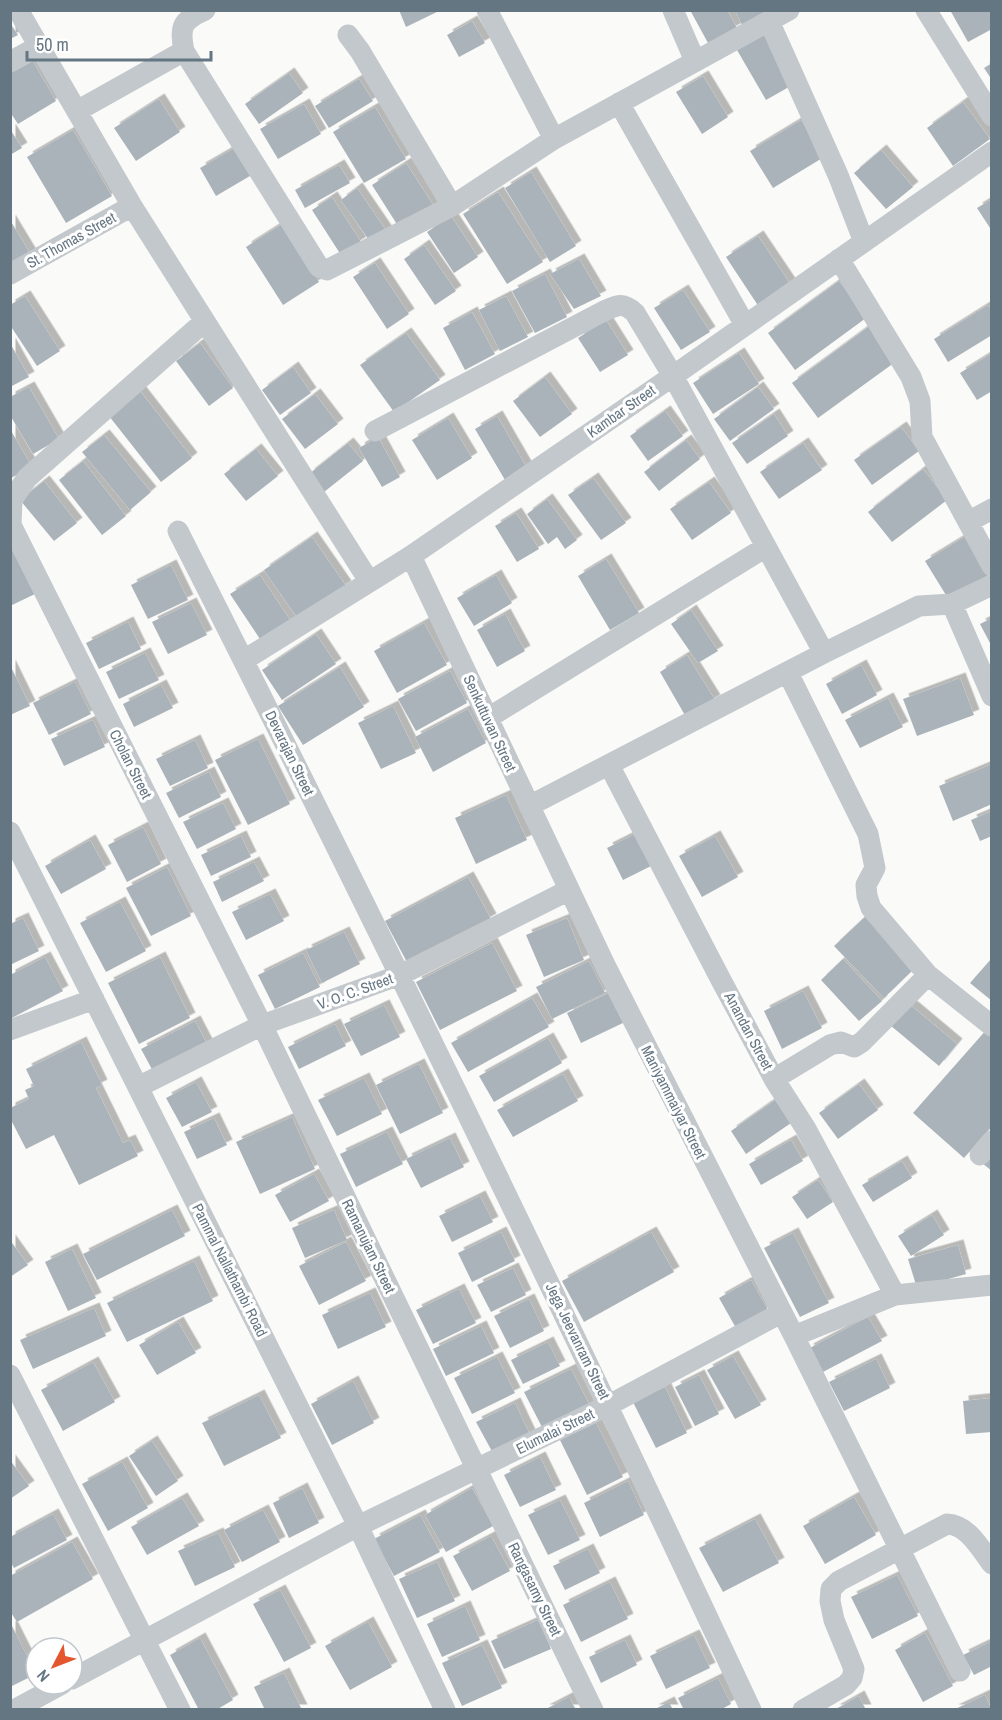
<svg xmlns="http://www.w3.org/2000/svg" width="1002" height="1720" font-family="'Archivo Narrow',sans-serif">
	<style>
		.building { fill: #aab3b9; filter: url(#shadow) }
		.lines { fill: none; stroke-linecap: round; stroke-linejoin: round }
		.minor { stroke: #c3c8cc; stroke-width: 21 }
		.labels { text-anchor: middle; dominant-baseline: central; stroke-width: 6; stroke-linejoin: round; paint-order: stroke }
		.street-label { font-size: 15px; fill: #657683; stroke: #fff }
	</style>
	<defs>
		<filter id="shadow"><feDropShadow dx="5.5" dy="-5.5" stdDeviation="0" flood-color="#0004"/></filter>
	</defs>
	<rect width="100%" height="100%" fill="#fafaf8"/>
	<!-- building -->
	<path class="building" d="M399,10H441L406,27Z
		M690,10H727L737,28L708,43Z
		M735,10H765L767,15L743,27Z
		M950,10H992V29L968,42Z
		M472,21L485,43L459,57L447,35Z
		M10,23L18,35L10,39Z
		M767,32L796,83L766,100L737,50Z
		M32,60L56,101L18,124L10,112V72Z
		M992,63V80L984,68Z
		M289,73L303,93L259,124L245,104Z
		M703,76L728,117L702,134L676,92Z
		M359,79L373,101L329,128L315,106Z
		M159,99L180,132L136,161L114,128Z
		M963,102L990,139L953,166L927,128Z
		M304,104L321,134L278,159L260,129Z
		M375,107L406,159L364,183L333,132Z
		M801,120L824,157L773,188L750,151Z
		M10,129L22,148L10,155Z
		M73,130L112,196L66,223L27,157Z
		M238,146L255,173L216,196L200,168Z
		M881,150L913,187L886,209L854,173Z
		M406,163L435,208L400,229L372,185Z
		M339,165L350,183L305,208L295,190Z
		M531,172L576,246L550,262L505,188Z
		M357,188L387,232L371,243L341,200Z
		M498,192L543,262L507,284L463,214Z
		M332,197L361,242L341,255L312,210Z
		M992,199V231L977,208Z
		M451,216L478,257L454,273L427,232Z
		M10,220L33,258L10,271Z
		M282,224L319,282L283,305L246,247Z
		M758,236L791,285L759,307L726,257Z
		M424,245L456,291L435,305L404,259Z
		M579,259L601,296L574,309L550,274Z
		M375,263L409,314L387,329L353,277Z
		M545,274L567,317L535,333L512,291Z
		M839,281L866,318L795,370L768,333Z
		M683,290L710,332L681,350L654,308Z
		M25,296L60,351L37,366L10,325V305Z
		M506,296L528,337L500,351L479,310Z
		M988,305L992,311V335L948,362L934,339Z
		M472,312L495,354L465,370L443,328Z
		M606,320L628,355L600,372L578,338Z
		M871,325L898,360L818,418L792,383Z
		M406,333L440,380L394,412L360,365Z
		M10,343L29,377L10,387Z
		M200,343L233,388L209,406L176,361Z
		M739,353L759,384L713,414L693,383Z
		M992,353V391L977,400L960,373Z
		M293,367L311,393L280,415L262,390Z
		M545,377L572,414L540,437L513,401Z
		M29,387L59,439L33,454L10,415V397Z
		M758,387L774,409L730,441L714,419Z
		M140,391L192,458L161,482L109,416Z
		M315,394L338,424L305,449L282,419Z
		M665,411L683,436L648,461L630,436Z
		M774,414L788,436L747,464L732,443Z
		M497,416L527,468L505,480L475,429Z
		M448,418L472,458L437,480L412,440Z
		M901,427L919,451L872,485L854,460Z
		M10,429L32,467L11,478L10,477Z
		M104,435L151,492L130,510L82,452Z
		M378,437L400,477L382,487L359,448Z
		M686,440L700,459L659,491L644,472Z
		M348,443L363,461L324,492L309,474Z
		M803,443L822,470L779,499L760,472Z
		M256,449L278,476L246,501L224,474Z
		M83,461L126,516L102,535L59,480Z
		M923,469L947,500L892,542L868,512Z
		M593,478L626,523L601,540L568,495Z
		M44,481L77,523L54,541L20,500Z
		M709,482L731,513L692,540L670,509Z
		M547,499L577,540L565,549L557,537L548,544L527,514Z
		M516,513L539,549L517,562L495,526Z
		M966,536L990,574L949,600L925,561Z
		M312,537L346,586L298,619L264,570Z
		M13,548L35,594L10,606V549Z
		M606,559L639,613L610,630L578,576Z
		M171,565L188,600L148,619L131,585Z
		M260,575L292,623L262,642L230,594Z
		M496,575L512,603L474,626L457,598Z
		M191,603L207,635L168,654L152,622Z
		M691,610L718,651L698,663L671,624Z
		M505,614L525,651L497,667L477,630Z
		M992,618V647L980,624Z
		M128,622L141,649L99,669L86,643Z
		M424,623L447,665L397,693L374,651Z
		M316,634L336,664L282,700L262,670Z
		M145,653L159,680L119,699L106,672Z
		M687,655L715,700L686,717L660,672Z
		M10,665L30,706L10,715Z
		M861,665L877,695L842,714L826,684Z
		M340,667L364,707L303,745L278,706Z
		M450,671L467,703L416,731L398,699Z
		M960,678L974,715L917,736L903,699Z
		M75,682L91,714L49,735L33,703Z
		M161,685L173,708L134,727L123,704Z
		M888,698L903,727L860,748L845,720Z
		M393,706L416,753L381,769L358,723Z
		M468,709L486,743L433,772L415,737Z
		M93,720L105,747L64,766L51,739Z
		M258,739L290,804L248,825L215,760Z
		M195,740L208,768L170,786L156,759Z
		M992,764V804L953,821L939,786Z
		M209,772L221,797L179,818L166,793Z
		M506,795L527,840L476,864L455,818Z
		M223,803L236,829L197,849L183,822Z
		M992,811V836L980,841L971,820Z
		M143,827L161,864L127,882L108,845Z
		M635,834L651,866L623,880L607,848Z
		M241,836L251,857L211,876L201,855Z
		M715,836L738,877L702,897L679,856Z
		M90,840L106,869L61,894L45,866Z
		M254,862L264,881L222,902L213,882Z
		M167,867L191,916L151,936L126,888Z
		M468,877L491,919L408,964L385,921Z
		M270,894L284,921L246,940L232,912Z
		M120,902L146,951L106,972L80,923Z
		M867,915L916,967L884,998L834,946Z
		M23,918L39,951L10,965V924Z
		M567,918L584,960L544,977L526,935Z
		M344,932L360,964L322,983L306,950Z
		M492,943L517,991L440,1030L416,982Z
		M303,953L320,987L275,1009L258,975Z
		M45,957L63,991L10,1019V975Z
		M160,957L190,1018L139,1044L108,983Z
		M992,958V1001L970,983Z
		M843,959L882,1001L859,1021L821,980Z
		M589,961L605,993L552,1019L536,987Z
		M803,991L822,1028L782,1049L764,1011Z
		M611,992L625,1022L581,1043L567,1013Z
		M532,998L549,1027L468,1072L451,1043Z
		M908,1003L957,1044L939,1066L890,1025Z
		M384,1005L400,1037L361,1056L344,1024Z
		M195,1021L208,1046L154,1073L141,1049Z
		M335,1024L346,1046L299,1069L288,1047Z
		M988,1028L992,1031V1126L964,1158L913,1113Z
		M548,1038L562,1063L494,1102L479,1076Z
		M81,1042L102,1085L96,1088L123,1143L130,1140L138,1156L79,1185L54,1135L26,1149L10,1118V1108L29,1099L25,1090L34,1086L26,1069Z
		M419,1064L443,1113L400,1134L376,1085Z
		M563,1074L578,1101L513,1137L497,1110Z
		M364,1078L382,1114L337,1136L318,1100Z
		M196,1082L212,1112L182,1127L166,1098Z
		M859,1084L878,1110L838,1139L819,1113Z
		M775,1100L791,1123L746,1154L731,1131Z
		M292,1117L315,1169L260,1194L236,1142Z
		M214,1118L227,1145L197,1159L184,1132Z
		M387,1132L403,1164L356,1187L340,1154Z
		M450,1138L464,1167L421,1188L406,1159Z
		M791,1140L803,1161L761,1185L749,1164Z
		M992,1153V1171L982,1163Z
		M902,1161L912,1178L873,1202L862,1185Z
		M314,1174L329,1201L290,1222L275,1195Z
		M818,1180L833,1202L807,1219L792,1197Z
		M480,1196L493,1222L452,1242L439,1216Z
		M172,1210L185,1236L97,1280L83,1254Z
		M334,1210L347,1240L305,1258L292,1228Z
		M932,1215L944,1235L911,1256L898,1236Z
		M501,1232L515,1261L472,1282L458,1253Z
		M651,1232L674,1272L584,1322L562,1281Z
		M793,1233L829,1303L800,1317L764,1248Z
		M10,1240L28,1265L10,1277Z
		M346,1242L366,1281L319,1305L299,1266Z
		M958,1245L966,1274L917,1288L908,1259Z
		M72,1249L96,1298L68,1311L45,1262Z
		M194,1261L213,1301L127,1342L107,1303Z
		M513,1268L526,1295L491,1312L477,1285Z
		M751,1280L768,1310L736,1328L719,1298Z
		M459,1289L476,1323L433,1344L416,1310Z
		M370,1293L386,1327L338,1349L322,1315Z
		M529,1299L544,1331L510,1348L494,1316Z
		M94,1308L106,1336L33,1369L20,1340Z
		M868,1317L882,1341L821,1373L808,1349Z
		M178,1322L196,1353L157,1375L139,1345Z
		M481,1326L494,1353L446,1376L433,1349Z
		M548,1342L560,1366L523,1384L511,1360Z
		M733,1356L761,1405L735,1419L707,1370Z
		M497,1357L515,1393L472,1414L454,1378Z
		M876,1359L890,1388L844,1411L829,1382Z
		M93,1362L115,1402L63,1431L41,1390Z
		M571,1369L592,1410L545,1433L524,1392Z
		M699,1375L719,1414L695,1426L675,1387Z
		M353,1381L374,1423L332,1445L311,1404Z
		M665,1387L687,1433L656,1448L633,1402Z
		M259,1395L281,1438L224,1466L202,1423Z
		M992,1398V1432L966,1434L963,1401Z
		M515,1403L531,1437L494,1455L476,1422Z
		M596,1423L623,1477L587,1495L560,1440Z
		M152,1441L178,1481L156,1496L129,1456Z
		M540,1457L556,1490L520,1507L504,1475Z
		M10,1460L29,1486L10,1499Z
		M122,1462L148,1508L108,1531L82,1484Z
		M628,1481L644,1515L600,1537L584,1503Z
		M302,1488L319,1523L289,1538L273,1503Z
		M472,1488L493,1526L446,1552L425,1515Z
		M854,1497L876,1535L825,1564L803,1526Z
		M182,1498L199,1526L147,1555L131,1527Z
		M560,1500L580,1540L548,1555L528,1515Z
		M263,1510L280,1542L242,1562L224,1530Z
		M53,1514L67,1540L14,1568L10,1561V1537Z
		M420,1515L440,1552L394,1576L374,1539Z
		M755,1519L779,1563L723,1592L699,1548Z
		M218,1533L235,1567L195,1586L178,1551Z
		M491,1536L510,1571L472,1591L453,1556Z
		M72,1542L93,1579L17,1622L10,1611V1576Z
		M588,1549L600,1573L565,1590L553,1566Z
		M437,1562L455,1601L417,1618L399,1579Z
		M897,1575L918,1616L872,1639L851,1597Z
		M610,1582L628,1619L581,1642L563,1605Z
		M280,1590L311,1648L284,1662L253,1604Z
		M465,1606L480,1640L442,1657L427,1624Z
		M538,1620L551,1649L504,1669L491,1641Z
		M368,1622L392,1667L350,1690L325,1646Z
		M12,1626L36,1674L10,1687V1627Z
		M925,1633L953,1686L923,1702L895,1650Z
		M694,1635L710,1668L666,1689L650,1656Z
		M200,1638L233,1700L216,1710H199L170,1655Z
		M625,1640L637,1665L601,1683L589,1657Z
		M992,1641V1666L974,1675L963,1655Z
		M482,1645L502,1688L462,1706L442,1663Z
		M284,1673L302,1710H265L254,1687Z
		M718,1678L731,1704L720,1710H684L678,1698Z
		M985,1695L992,1710H953Z
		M859,1696L866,1710H834Z
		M569,1697L576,1710H544Z
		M669,1702L673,1710H653Z"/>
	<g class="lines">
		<!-- minor -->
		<path class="minor" d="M18,10L132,206L369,581
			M205,10C182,20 179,27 184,51L319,267L327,270L452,206L554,139L789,10
			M487,10L554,139
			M673,10L695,61
			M926,10L992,116
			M769,21L838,175L864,242
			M348,35L360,51L452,206
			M10,62L39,46
			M619,103L745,325
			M77,111L184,51
			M839,259L911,377L920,401L922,437L992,566
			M10,274L132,206
			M375,431L604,311C618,305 623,302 635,313L673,376L824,653
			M12,500L11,525L262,1025L593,1710
			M12,500L27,478L204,322
			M968,522L992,509
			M178,531C376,921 566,1314 751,1710
			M411,556L605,965L794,1336L960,1671
			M952,604L992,696
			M244,660L411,556L673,376L992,152
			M788,673L868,834L875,868L866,885L867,896L871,908L928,975L992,1026
			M488,718L766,547
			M609,765L721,980L774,1079L806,1129L895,1295
			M529,806L824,653L919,606L952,604L992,585
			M10,832L358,1526L445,1710
			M10,1030L94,999
			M774,1079L830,1045L841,1042L854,1047L862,1042L928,975
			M138,1087L262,1025L400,975L569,890
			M980,1155L992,1141
			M794,1336L895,1295L992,1285
			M10,1375L180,1710
			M72,1679L358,1526L609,1405L781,1313
			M14,1710L62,1684
			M803,1710L846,1685L852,1678L854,1669L834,1620L830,1601L831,1589L839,1581L947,1524C968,1525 980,1548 992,1564"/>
	</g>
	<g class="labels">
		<!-- street labels -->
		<g class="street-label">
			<text transform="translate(71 240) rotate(-29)">St. Thomas Street</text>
			<text transform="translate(621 411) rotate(-35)">Kambar Street</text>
			<text transform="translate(490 723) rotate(65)">Senkuttuvan Street</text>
			<text transform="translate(290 753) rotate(64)">Devarajan Street</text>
			<text transform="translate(131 764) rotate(63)">Cholan Street</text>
			<text transform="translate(355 991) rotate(-20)">V. O. C. Street</text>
			<text transform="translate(749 1031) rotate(62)">Anandan Street</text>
			<text transform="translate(674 1102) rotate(63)">Maniyammaiyar Street</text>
			<text transform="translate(369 1246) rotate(64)">Ramanujam Street</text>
			<text transform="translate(230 1270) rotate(63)">Pammal Nallathambi Road</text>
			<text transform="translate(578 1341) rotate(64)">Jega Jeevanram Street</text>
			<text transform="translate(555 1431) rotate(-26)">Elumalai Street</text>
			<text transform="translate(535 1589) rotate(64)">Rangasamy Street</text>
		</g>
	</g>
	<!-- border -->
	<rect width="1002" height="1720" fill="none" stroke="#657683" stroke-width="24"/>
	<!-- north arrow -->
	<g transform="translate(54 1666) rotate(228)"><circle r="28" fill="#ffffff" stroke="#c1c8cd" stroke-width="1.5"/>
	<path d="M0-4.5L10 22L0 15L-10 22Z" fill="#e4572e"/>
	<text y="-9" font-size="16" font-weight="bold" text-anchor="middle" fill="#657683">N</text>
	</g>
	<!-- scale -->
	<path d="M27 51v9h184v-9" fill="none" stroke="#657683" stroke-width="3"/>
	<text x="36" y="51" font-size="18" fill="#657683" stroke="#ffffff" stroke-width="4.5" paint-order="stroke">50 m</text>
</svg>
